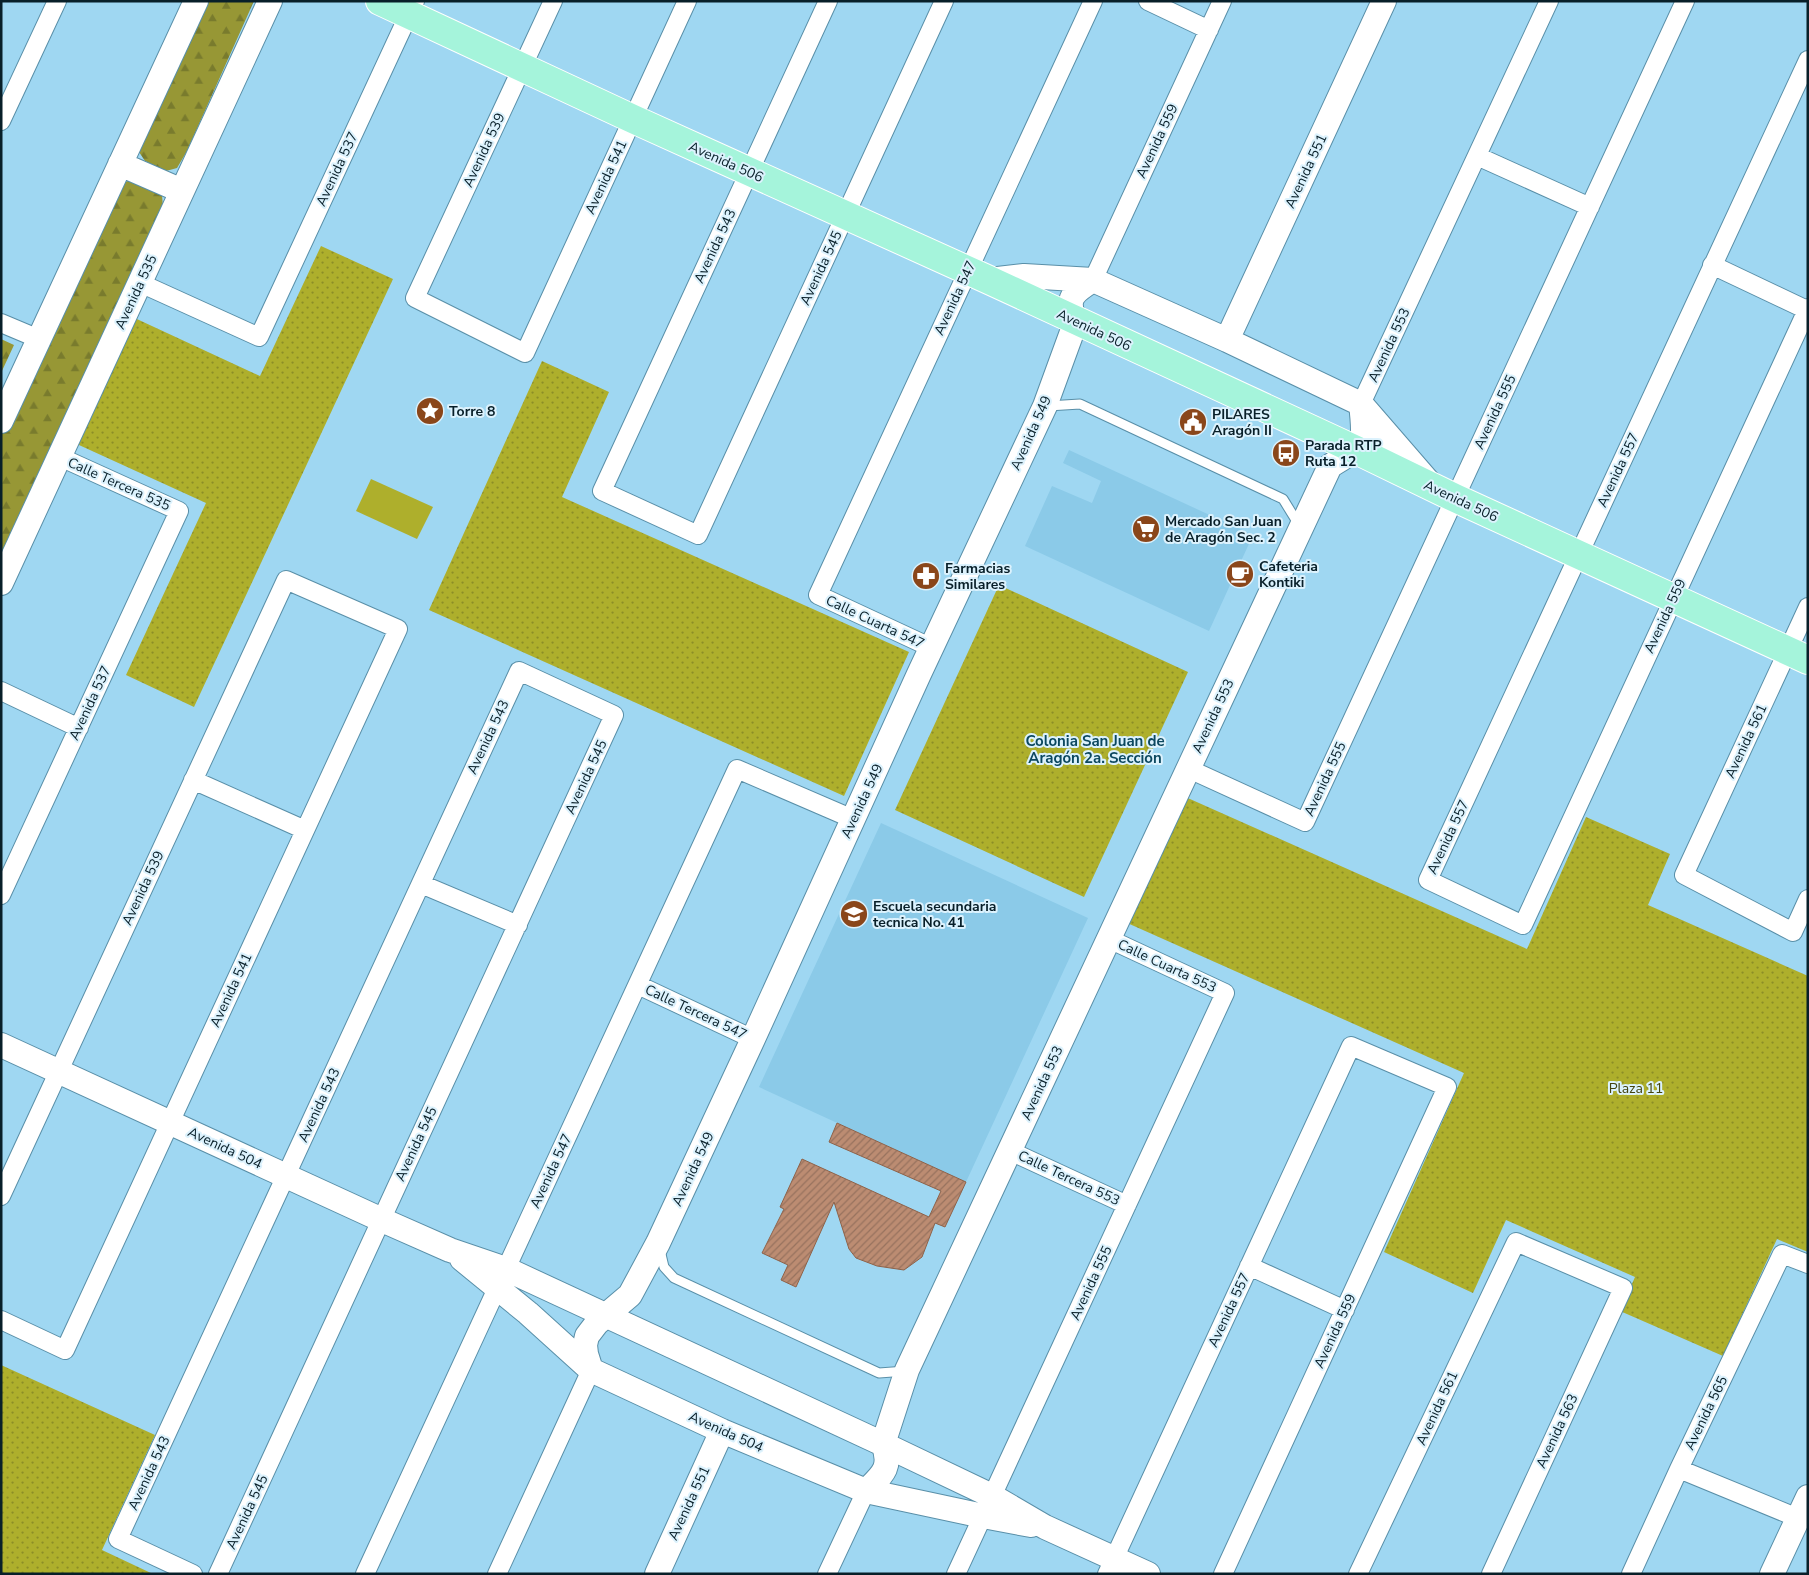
<svg xmlns="http://www.w3.org/2000/svg" width="1809" height="1575" font-family="'Nunito Sans',sans-serif">
	<style>
		.built { fill: #8bcae8 }
		.green { fill: #aeaf2c }
		.forest { fill: url(#forest-firs) }
		.park { fill: url(#park-dots) }
		.building { fill: url(#building-hatch); stroke: #8e6249 }
		.lines { fill: none; stroke-linecap: round; stroke-linejoin: round }
		.lane-casing { stroke: #598fa8; stroke-width: 11 }
		.street-casing { stroke: #598fa8; stroke-width: 20 }
		.secondary-casing { stroke: #598fa8; stroke-width: 26 }
		.primary-casing { stroke: #fff; stroke-width: 30 }
		.lane { stroke: #fff; stroke-width: 9 }
		.street { stroke: #fff; stroke-width: 18 }
		.secondary { stroke: #fff; stroke-width: 24 }
		.primary { stroke: #a5f4db; stroke-width: 28 }
		.labels { text-anchor: middle; dominant-baseline: central; stroke-width: 4; stroke-linejoin: round; paint-order: stroke }
		.street-label { font-size: 14px; fill: #081f29; stroke: #dcf2fd }
		.poi-label { font-size: 14px; font-weight: bold; fill: #081f29; stroke: #dcf2fd; text-anchor: start }
		.park-label { font-size: 14px; fill: #44440f; stroke: #dcf2fd }
		.neighbourhood-label { font-size: 15px; font-weight: bold; fill: #0c485f; stroke: #dcf2fd }
	</style>
	<defs>
		<pattern id="forest-firs" width="22" height="20" patternUnits="userSpaceOnUse" patternTransform="scale(1.25)"><rect width="22" height="20" fill="#979735"/><path d="M5 1l3.5 6h-7zM16 11l3.5 6h-7z" fill="#797b2d"/></pattern>
		<pattern id="park-dots" width="8" height="8" patternUnits="userSpaceOnUse" patternTransform="scale(1.25)"><rect width="8" height="8" fill="#aeaf2c"/><path d="M2 2h.1M6 6h.1" fill="none" stroke="#8c8e26" stroke-width="1.8" stroke-linecap="round"/></pattern>
		<pattern id="building-hatch" width="6" height="6" patternUnits="userSpaceOnUse" patternTransform="scale(1.25)"><rect width="6" height="6" fill="#bc8c72"/><path d="M-1 1l2-2M0 6l6-6M5 7l2-2" fill="none" stroke="#97725e"/></pattern>
	</defs>
	<rect width="100%" height="100%" fill="#9fd7f2"/>
	<!-- built -->
	<path class="built" d="M1069,450L1253,535L1209,631L1025,546L1052,486L1092,503L1101,481L1063,463Z
		M881,823L1088,918L966,1182L759,1087Z"/>
	<!-- green -->
	<path class="green" d="M371,479L433,507L417,539L356,511Z"/>
	<!-- forest -->
	<path class="forest" d="M204,1H254L187,151L177,168L166,171L145,161L139,152Z
		M128,181L162,195L163,207L1,556V422L119,184Z
		M1,339L14,345L1,373Z"/>
	<!-- park -->
	<path class="park" d="M321,246L393,279L194,707L126,675L206,503L68,440L126,314L260,376Z
		M542,361L609,392L562,497L909,652L844,796L429,610Z
		M999,585L1188,672L1084,897L895,810Z
		M1181,795L1527,949L1586,817L1670,854L1648,905L1808,976V1252L1777,1239L1723,1356L1620,1311L1635,1277L1506,1220L1473,1293L1384,1252L1464,1073L1125,922Z
		M1,1365L155,1435L102,1550L153,1574H1Z"/>
	<!-- building -->
	<path class="building" d="M837,1123L966,1182L945,1227L935,1223L922,1257L904,1270L877,1266L856,1258L849,1249L834,1202L796,1287L781,1280L788,1265L762,1253L784,1209L780,1207L802,1159L929,1217L941,1191L829,1142Z"/>
	<g class="lines">
		<defs>
			<path id="lane" d="M1048,406L1080,404L1283,499L1299,525
				M660,1250L664,1267L674,1278L879,1373L906,1371"/>
			<path id="street" d="M553,1L415,298L525,353L687,1
				M828,1L602,491L698,535L944,1
				M1148,1L1209,30
				M1808,60L1428,880L1523,925L1808,308
				M1,121L57,1
				M1477,156L1590,207
				M1712,265L1807,310
				M1093,280L1222,1
				M140,283L259,337L415,1
				M1,323L39,339
				M1361,404L1549,1
				M1808,607L1684,875L1793,932L1808,899
				M932,648L818,595L1093,1
				M1,691L79,728
				M1189,769L1305,822L1685,1
				M193,780L305,830
				M421,884L518,925
				M1,895L179,511L60,457
				M638,985L753,1039
				M1010,1151L1127,1205
				M1,1196L286,580L398,629L65,1350L1,1320
				M1249,1266L1345,1310
				M1679,1469L1798,1518
				M193,1574L118,1539L519,671L614,715L218,1574
				M365,1574L737,769L853,819
				M497,1574L591,1370
				M827,1574L866,1491
				M956,1574L1225,993L1109,939
				M1107,1574L1351,1046L1447,1087L1223,1574
				M1358,1574L1516,1242L1623,1288L1491,1574
				M1631,1574L1679,1469L1782,1254L1808,1264"/>
			<path id="secondary" d="M120,164L182,191
				M989,280L1024,276L1093,280L1227,340L1361,404L1432,486
				M1227,340L1384,1
				M1,421L196,1
				M1,583L270,1
				M1,1045L382,1220L450,1250L506,1269L883,1444L992,1496L1045,1527L1148,1574
				M462,1259L528,1313L591,1370L722,1431L866,1491L983,1516L1031,1525
				M591,1370L586,1354L585,1345L587,1336L597,1323L630,1295L658,1243L753,1039L919,674L1045,406L1076,321C1064,298 1074,292 1093,280
				M883,1444L907,1370L1330,466C1365,444 1366,446 1361,404
				M866,1491C881,1476 893,1468 883,1444
				M657,1574L722,1431
				M1772,1574L1808,1497"/>
			<path id="primary" d="M380,1L633,119L989,280L1356,450L1455,498L1808,660"/>
		</defs>
		<!-- lane casing -->
		<use href="#lane" class="lane-casing"/>
		<!-- street casing -->
		<use href="#street" class="street-casing"/>
		<!-- secondary casing -->
		<use href="#secondary" class="secondary-casing"/>
		<!-- primary casing -->
		<use href="#primary" class="primary-casing"/>
		<!-- lane -->
		<use href="#lane" class="lane"/>
		<!-- street -->
		<use href="#street" class="street"/>
		<!-- secondary -->
		<use href="#secondary" class="secondary"/>
		<!-- primary -->
		<use href="#primary" class="primary"/>
	</g>
	<!-- icons -->
	<defs>
		<symbol id="sight-disc" viewBox="-11 -11 22 22"><circle r="9.5" fill="#8a461a" stroke="#dcf2fd"/><path d="M0-6L1.8-2.2L6-1.7L2.9 1.2L3.7 5.4L0 3.3L-3.7 5.4L-2.9 1.2L-6-1.7L-1.8-2.2Z" fill="#fff"/></symbol>
		<symbol id="civic-disc" viewBox="-11 -11 22 22"><circle r="9.5" fill="#8a461a" stroke="#dcf2fd"/><path d="M-.6-6.5H3V-4.5H.6V-3L4-1V1h2V6H-6V1h2V-1L-.6-3ZM-1.2 2.5V6h2.4V2.5Z" fill="#fff"/></symbol>
		<symbol id="bus-disc" viewBox="-11 -11 22 22"><circle r="9.5" fill="#8a461a" stroke="#dcf2fd"/><path d="M-5-6H5V4H4V6H2V4H-2V6H-4V4H-5ZM-3.5-4V0h7V-4ZM-3.5 1.2v1.5H-2V1.2ZM2 1.2v1.5H3.5V1.2Z" fill="#fff"/></symbol>
		<symbol id="supermarket-disc" viewBox="-11 -11 22 22"><circle r="9.5" fill="#8a461a" stroke="#dcf2fd"/><path d="M-6-5.5h2.5l.6 2H6L4.5 2H-2.5L-4.4-4H-6ZM-1.5 3.2a1.3 1.3 0 1 0 .1 0ZM3 3.2a1.3 1.3 0 1 0 .1 0Z" fill="#fff"/></symbol>
		<symbol id="cafe-disc" viewBox="-11 -11 22 22"><circle r="9.5" fill="#8a461a" stroke="#dcf2fd"/><path d="M-5.5-4.5H6V0H3Q3 3.5 0 3.5H-2.5Q-5.5 3.5-5.5 0ZM3-3.2v2h1.7v-2ZM-6 4.5H4V6H-6Z" fill="#fff"/></symbol>
		<symbol id="pharmacy-disc" viewBox="-11 -11 22 22"><circle r="9.5" fill="#8a461a" stroke="#dcf2fd"/><path d="M-2-6h4v4h4v4h-4v4h-4v-4h-4v-4h4Z" fill="#fff"/></symbol>
		<symbol id="school-disc" viewBox="-11 -11 22 22"><circle r="9.5" fill="#8a461a" stroke="#dcf2fd"/><path d="M0-5L7-2L0 1L-7-2ZM-4 1L0 2.5L4 1V4Q0 6-4 4Z" fill="#fff"/></symbol>
	</defs>
	<g fill-rule="evenodd">
		<use href="#sight-disc" x="414" y="395" width="32" height="32"/>
		<use href="#civic-disc" x="1177" y="406" width="32" height="32"/>
		<use href="#bus-disc" x="1270" y="437" width="32" height="32"/>
		<use href="#supermarket-disc" x="1130" y="513" width="32" height="32"/>
		<use href="#cafe-disc" x="1224" y="558" width="32" height="32"/>
		<use href="#pharmacy-disc" x="910" y="560" width="32" height="32"/>
		<use href="#school-disc" x="838" y="898" width="32" height="32"/>
	</g>
	<g class="labels">
		<!-- street labels -->
		<g class="street-label">
			<text transform="translate(1157 141) rotate(-65)">Avenida 559</text>
			<text transform="translate(484 150) rotate(-65)">Avenida 539</text>
			<text transform="translate(726 162) rotate(24)">Avenida 506</text>
			<text transform="translate(337 169) rotate(-65)">Avenida 537</text>
			<text transform="translate(1306 171) rotate(-65)">Avenida 551</text>
			<text transform="translate(606 177) rotate(-65)">Avenida 541</text>
			<text transform="translate(715 246) rotate(-65)">Avenida 543</text>
			<text transform="translate(821 268) rotate(-65)">Avenida 545</text>
			<text transform="translate(136 292) rotate(-65)">Avenida 535</text>
			<text transform="translate(955 298) rotate(-65)">Avenida 547</text>
			<text transform="translate(1094 330) rotate(25)">Avenida 506</text>
			<text transform="translate(1389 345) rotate(-65)">Avenida 553</text>
			<text transform="translate(1495 412) rotate(-65)">Avenida 555</text>
			<text transform="translate(1031 433) rotate(-66)">Avenida 549</text>
			<text transform="translate(1618 470) rotate(-65)">Avenida 557</text>
			<text transform="translate(119 484) rotate(24)">Calle Tercera 535</text>
			<text transform="translate(1461 501) rotate(25)">Avenida 506</text>
			<text transform="translate(1665 616) rotate(-65)">Avenida 559</text>
			<text transform="translate(875 622) rotate(25)">Calle Cuarta 547</text>
			<text transform="translate(90 703) rotate(-65)">Avenida 537</text>
			<text transform="translate(1213 716) rotate(-65)">Avenida 553</text>
			<text transform="translate(488 737) rotate(-65)">Avenida 543</text>
			<text transform="translate(1746 741) rotate(-65)">Avenida 561</text>
			<text transform="translate(586 777) rotate(-65)">Avenida 545</text>
			<text transform="translate(1325 779) rotate(-65)">Avenida 555</text>
			<text transform="translate(862 801) rotate(-65)">Avenida 549</text>
			<text transform="translate(1448 837) rotate(-65)">Avenida 557</text>
			<text transform="translate(143 888) rotate(-65)">Avenida 539</text>
			<text transform="translate(1167 966) rotate(25)">Calle Cuarta 553</text>
			<text transform="translate(231 990) rotate(-65)">Avenida 541</text>
			<text transform="translate(696 1012) rotate(25)">Calle Tercera 547</text>
			<text transform="translate(1042 1083) rotate(-65)">Avenida 553</text>
			<text transform="translate(319 1105) rotate(-65)">Avenida 543</text>
			<text transform="translate(416 1144) rotate(-65)">Avenida 545</text>
			<text transform="translate(225 1148) rotate(25)">Avenida 504</text>
			<text transform="translate(693 1169) rotate(-65)">Avenida 549</text>
			<text transform="translate(551 1171) rotate(-65)">Avenida 547</text>
			<text transform="translate(1069 1178) rotate(25)">Calle Tercera 553</text>
			<text transform="translate(1091 1283) rotate(-65)">Avenida 555</text>
			<text transform="translate(1229 1310) rotate(-65)">Avenida 557</text>
			<text transform="translate(1335 1331) rotate(-65)">Avenida 559</text>
			<text transform="translate(1437 1408) rotate(-65)">Avenida 561</text>
			<text transform="translate(1706 1413) rotate(-64)">Avenida 565</text>
			<text transform="translate(1557 1431) rotate(-65)">Avenida 563</text>
			<text transform="translate(726 1432) rotate(24)">Avenida 504</text>
			<text transform="translate(149 1473) rotate(-65)">Avenida 543</text>
			<text transform="translate(689 1503) rotate(-65)">Avenida 551</text>
			<text transform="translate(247 1512) rotate(-65)">Avenida 545</text>
		</g>
		<!-- poi labels -->
		<g class="poi-label">
			<text x="449" y="411">Torre 8</text>
			<text x="1212" y="414">PILARES<tspan x="1212" dy="16">Aragón II</tspan></text>
			<text x="1305" y="445">Parada RTP<tspan x="1305" dy="16">Ruta 12</tspan></text>
			<text x="1165" y="521">Mercado San Juan<tspan x="1165" dy="16">de Aragón Sec. 2</tspan></text>
			<text x="1259" y="566">Cafeteria<tspan x="1259" dy="16">Kontiki</tspan></text>
			<text x="945" y="568">Farmacias<tspan x="945" dy="16">Similares</tspan></text>
			<text x="873" y="906">Escuela secundaria<tspan x="873" dy="16">tecnica No. 41</tspan></text>
		</g>
		<!-- park labels -->
		<g class="park-label">
			<text x="1636" y="1088">Plaza 11</text>
		</g>
		<!-- neighbourhood labels -->
		<g class="neighbourhood-label">
			<text x="1095" y="741">Colonia San Juan de<tspan x="1095" dy="17">Aragón 2a. Sección</tspan></text>
		</g>
	</g>
	<!-- border -->
	<rect width="1809" height="1575" fill="none" stroke="#081f29" stroke-width="5"/>
</svg>
